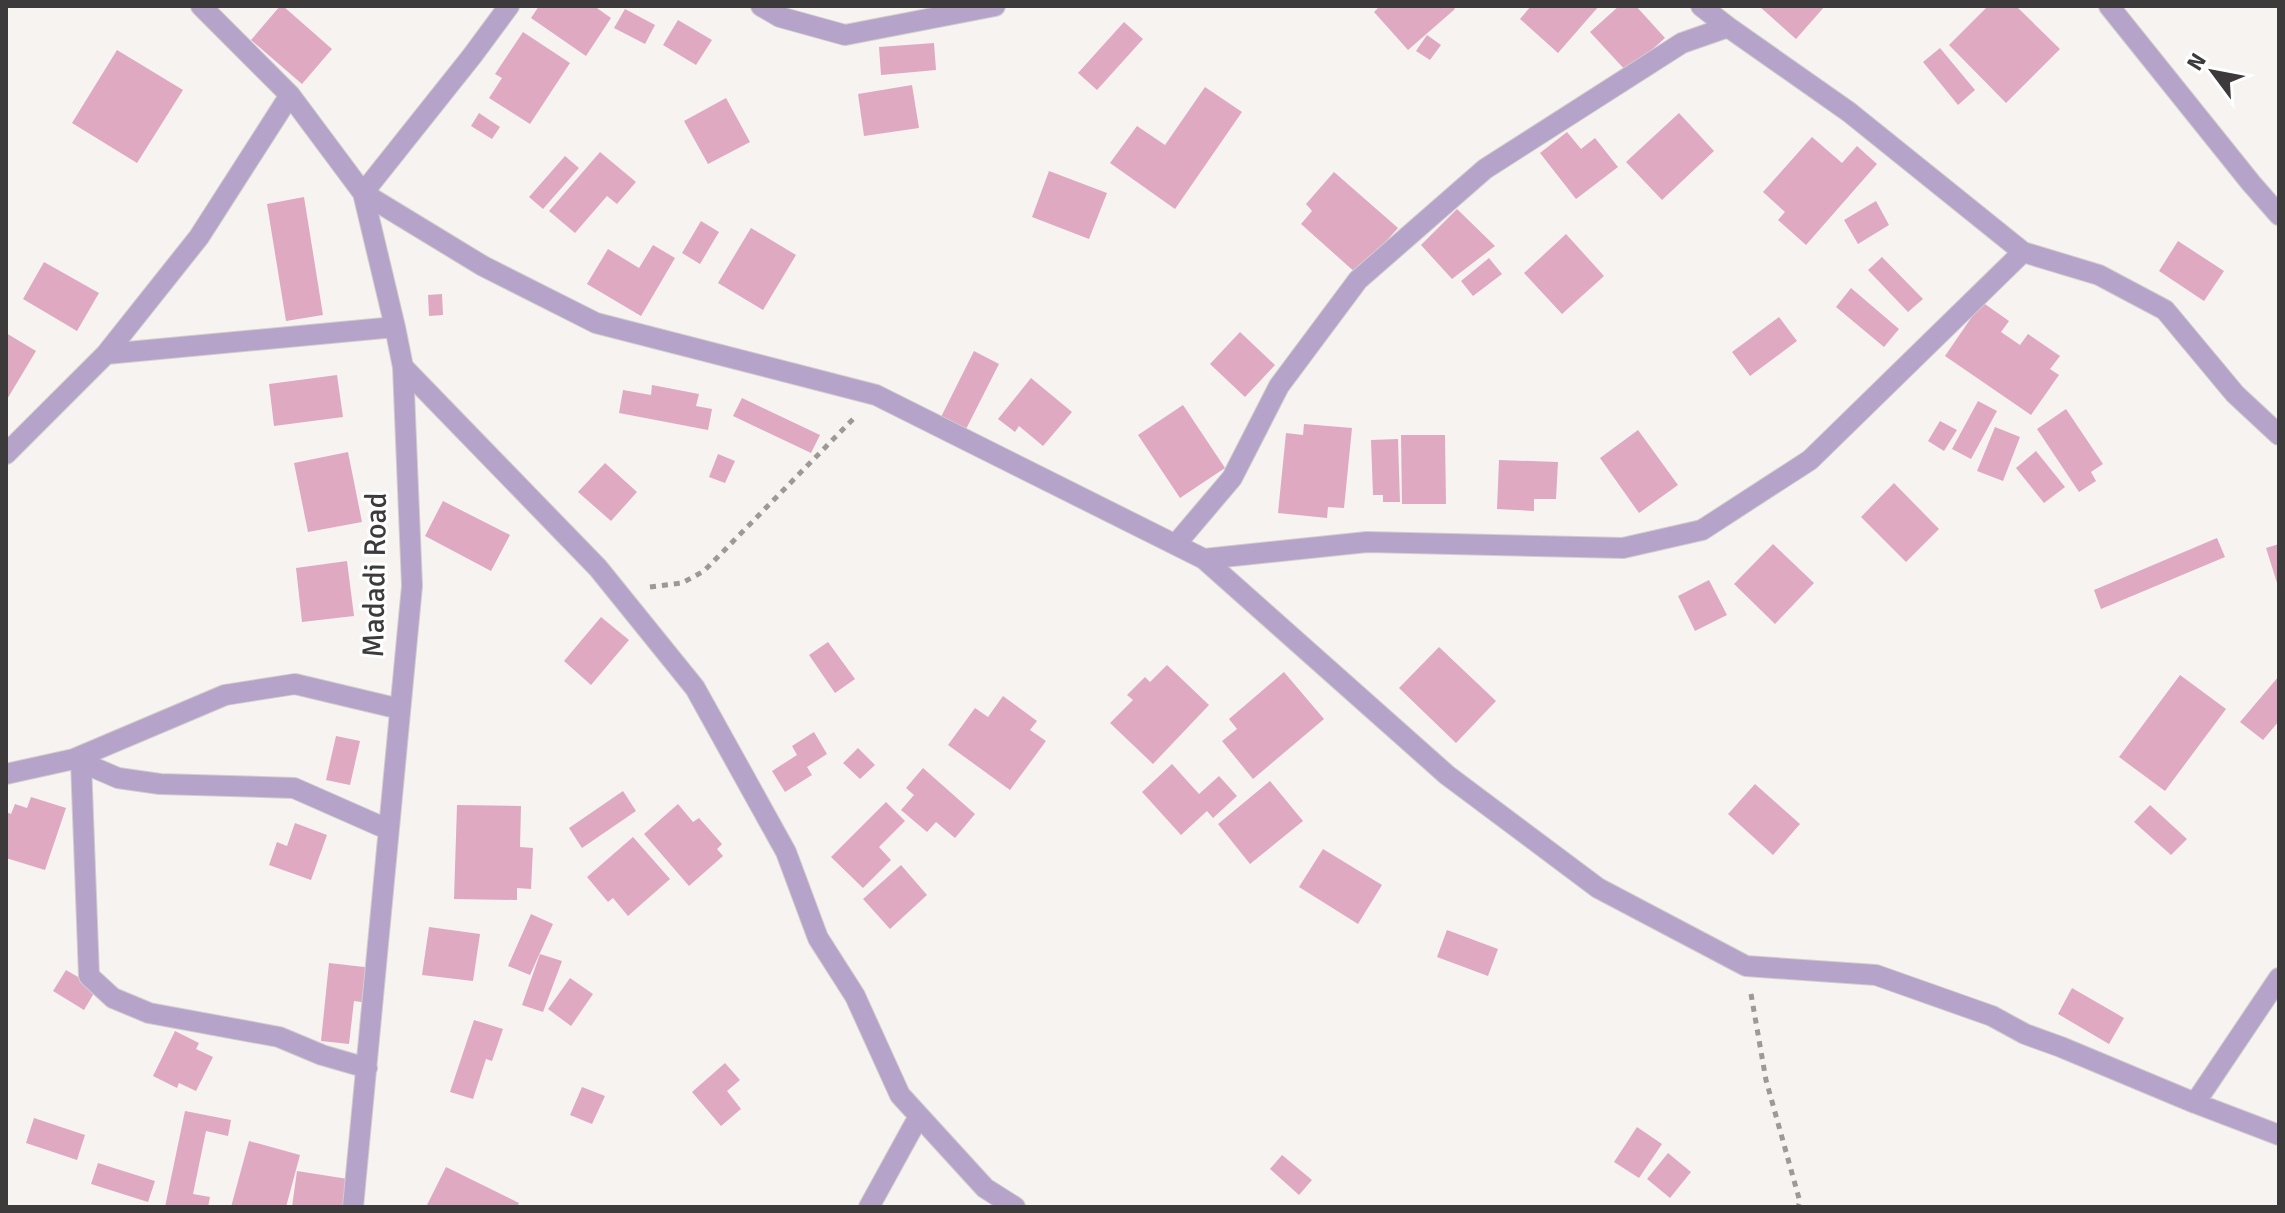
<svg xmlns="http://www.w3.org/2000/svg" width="2285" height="1213" font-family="Signika,sans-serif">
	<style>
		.building { fill: #dfa9c2 }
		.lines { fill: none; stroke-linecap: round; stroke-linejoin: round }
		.minor-casing { stroke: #d2cecc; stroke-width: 22 }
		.path { stroke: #9c9998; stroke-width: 5; stroke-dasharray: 6 6; stroke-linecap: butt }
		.minor { stroke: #b5a3ca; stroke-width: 20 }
		.labels { text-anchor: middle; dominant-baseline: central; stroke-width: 6; stroke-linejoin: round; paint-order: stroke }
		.street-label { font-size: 30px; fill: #3c3a3a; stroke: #fff }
	</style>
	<rect width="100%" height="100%" fill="#f7f3f1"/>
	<!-- building -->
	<path class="building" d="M280,6H283L332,49L302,84L251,40Z
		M539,6H594L611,18L586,56L531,18Z
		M1380,6H1453L1455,9L1408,50L1374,12Z
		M1531,6H1599L1558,53L1520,19Z
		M1619,6H1636L1665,38L1627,72L1590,32Z
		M1759,6H1825L1796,39Z
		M1988,6H2016L2060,49L2006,103L1949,45Z
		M625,9L655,25L645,44L614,28Z
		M678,20L712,40L696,65L663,45Z
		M1124,22L1143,39L1097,90L1078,73Z
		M523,32L570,63L530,124L489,98L502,78L495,74Z
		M1427,35L1441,45L1430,60L1416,51Z
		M934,43L936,70L881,75L879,47Z
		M1940,48L1975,90L1958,105L1923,62Z
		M117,50L183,90L137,163L72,123Z
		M912,85L919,128L864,136L858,94Z
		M1205,87L1242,112L1175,209L1110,163L1137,126L1165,145Z
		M726,98L750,142L708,164L684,121Z
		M479,113L500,127L492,139L471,126Z
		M1679,113L1714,151L1662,200L1626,162Z
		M1567,132L1581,149L1595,138L1618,167L1576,199L1540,153Z
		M1812,137L1842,163L1857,146L1877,164L1806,245L1778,220L1785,212L1763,192Z
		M600,152L636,182L617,204L607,196L575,233L549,211Z
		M565,156L579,168L543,209L529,197Z
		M1049,171L1107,193L1089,239L1032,217Z
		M1334,172L1398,228L1357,274L1301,224L1312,211L1306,204Z
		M304,197L323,315L286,321L267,204Z
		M1876,201L1889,225L1858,244L1844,220Z
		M1457,209L1495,246L1452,279L1421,245Z
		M701,221L719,232L700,264L682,253Z
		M751,228L796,255L763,310L718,283Z
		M1566,234L1604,276L1562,314L1524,273Z
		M2178,241L2224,271L2204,301L2159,271Z
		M653,245L675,258L641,316L587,284L608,249L639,268Z
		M1882,257L1923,299L1908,312L1868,270Z
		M1489,258L1502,274L1473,296L1461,281Z
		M44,262L99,293L77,331L23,299Z
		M1851,288L1899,329L1884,347L1836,307Z
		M442,294L443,315L429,316L428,295Z
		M1982,302L2009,321L2001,332L2020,345L2028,334L2060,356L2050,369L2059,375L2031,415L1945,356Z
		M1779,317L1797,341L1750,376L1732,352Z
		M1240,332L1275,365L1245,397L1210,364Z
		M6,333L36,351L6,401Z
		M974,351L999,364L965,431L940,419Z
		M337,375L343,417L274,426L269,384Z
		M1031,378L1072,412L1043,446L1019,426L1015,432L998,419Z
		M652,385L699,394L696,406L712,409L708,430L619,413L623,390L651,395Z
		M742,398L820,435L811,453L733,416Z
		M1978,401L1997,411L1971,459L1952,449Z
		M1183,405L1225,468L1180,498L1138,435Z
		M2066,409L2103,464L2091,472L2096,481L2079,492L2037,429Z
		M1940,421L1957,430L1944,451L1928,441Z
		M1304,424L1352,428L1344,508L1328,507L1327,518L1278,513L1286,433L1303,435Z
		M1995,427L2020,437L2003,481L1977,471Z
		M1638,430L1678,485L1639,513L1600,458Z
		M1401,435H1445L1446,504H1402Z
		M1398,439L1400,502H1383V495H1373L1371,440Z
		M2036,451L2065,487L2044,503L2016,468Z
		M348,452L362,522L308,532L294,463Z
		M718,454L735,461L725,483L709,477Z
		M1499,460L1558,462L1556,499H1534V511L1497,509Z
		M605,463L637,492L611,521L578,492Z
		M1894,483L1939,529L1906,562L1861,517Z
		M443,501L510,535L491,571L425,536Z
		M2217,538L2225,557L2101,609L2094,590Z
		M1773,544L1814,583L1775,624L1734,584Z
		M2279,544V586H2278L2266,548Z
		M347,561L354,616L302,622L296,568Z
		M1709,580L1727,615L1695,631L1678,596Z
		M601,617L629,640L591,685L564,661Z
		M828,642L855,679L835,693L809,655Z
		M1439,647L1496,701L1456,743L1399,688Z
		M1167,665L1209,705L1153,764L1110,723L1133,700L1127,695L1145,677L1150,682Z
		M1284,672L1324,719L1253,779L1222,741L1237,729L1229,719Z
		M2180,675L2226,709L2165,791L2119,757Z
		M2279,676V721L2263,740L2240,722Z
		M1003,696L1037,721L1030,730L1046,741L1010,790L948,745L975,708L988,717Z
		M814,732L827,754L807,767L812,775L785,792L772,771L797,755L792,746Z
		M336,736L360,741L350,785L326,780Z
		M858,748L875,765L860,779L843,763Z
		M1172,764L1199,794L1219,776L1237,796L1213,818L1207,811L1181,835L1142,792Z
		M923,768L975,814L955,838L936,822L927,832L901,810L914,795L906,788Z
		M1270,781L1303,821L1250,864L1218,824Z
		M1755,784L1800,824L1773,855L1728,814Z
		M623,791L636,811L582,848L569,828Z
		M31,797L66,808L45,870L6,858V812L11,814L15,804L27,808Z
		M886,802L905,821L879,847L891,860L863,888L831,857Z
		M678,804L693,822L699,818L722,844L717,849L723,856L689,886L644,834Z
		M457,805L521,806L520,847L533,848L531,889L517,888V900L454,899Z
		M2150,805L2187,839L2171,855L2134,822Z
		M295,823L327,835L311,880L269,865L277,842L287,846Z
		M633,837L670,879L628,916L613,898L608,902L587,877Z
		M1323,849L1382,885L1358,924L1299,887Z
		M901,865L927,895L890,929L863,899Z
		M531,914L553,924L530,975L508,966Z
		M429,927L480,934L473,981L422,975Z
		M1447,930L1498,949L1488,976L1437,957Z
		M540,954L562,961L543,1012L522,1005Z
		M329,963L373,968L369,1003L354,1001L349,1044L321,1041Z
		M66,970L97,988L84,1010L53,991Z
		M570,978L593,994L571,1026L548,1009Z
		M2072,988L2124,1018L2109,1044L2058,1014Z
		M474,1020L503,1029L492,1061L486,1059L473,1099L450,1092Z
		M175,1031L199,1043L196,1049L213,1057L196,1091L179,1083L177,1088L153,1076Z
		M725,1063L740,1080L727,1091L741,1109L721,1126L692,1092Z
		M582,1087L605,1096L592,1124L570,1115Z
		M185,1111L231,1120L228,1136L206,1131L193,1194L210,1197L208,1207H165Z
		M34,1118L85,1135L77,1160L26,1143Z
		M1637,1127L1662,1144L1639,1178L1614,1162Z
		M249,1141L300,1155L286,1207H231Z
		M1668,1153L1691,1172L1670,1198L1647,1179Z
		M1282,1155L1312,1180L1299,1195L1270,1169Z
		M98,1163L155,1181L148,1202L91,1184Z
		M446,1167L519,1203L517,1207H426Z
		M297,1171L348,1179L344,1207H292Z"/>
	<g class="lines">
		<defs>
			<path id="minor" d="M201,6L290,95L363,193L395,327L403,367L412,586L353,1207
				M509,6L472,56L363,193L483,266L596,323L876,395L1204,559L1447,775L1598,888L1746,966L1876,975L1992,1016L2025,1034L2061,1047L2195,1103L2279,1135
				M761,6L780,17L845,35L995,6
				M1701,6L1728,27
				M2109,6L2251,183L2279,215
				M106,354L395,327
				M403,367L598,568L695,688L786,852L818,938L855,996L900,1095L985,1188L1015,1207
				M6,454L106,354L199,237L290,95
				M1176,544L1232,478L1279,386L1358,280L1485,169L1682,43L1728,27L1849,112L2023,252L2099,275L2165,310L2235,394L2279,435
				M1204,559L1367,542L1623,548L1702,530L1810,460L2023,252
				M74,759L118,778L160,784L294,788L387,829
				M81,762L89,976L113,998L149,1013L279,1037L322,1055L367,1068
				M6,774L74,759L225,695L295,684L400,709
				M2195,1103L2279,978
				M869,1207L919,1116"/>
		</defs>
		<!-- minor casing -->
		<use href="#minor" class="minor-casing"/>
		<!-- path -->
		<path class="path" d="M650,587L682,583L704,571L856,416
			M1751,994L1766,1080L1800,1202L1798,1207"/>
		<!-- minor -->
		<use href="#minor" class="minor"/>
	</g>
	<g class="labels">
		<!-- street labels -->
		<g class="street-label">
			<text transform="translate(375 575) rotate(-89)">Madadi Road</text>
		</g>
	</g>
	<!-- border -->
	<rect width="2285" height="1213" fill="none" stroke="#3c3a3a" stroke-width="16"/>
	<!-- north arrow -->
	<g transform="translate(2213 72) rotate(302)" stroke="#ffffff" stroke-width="6" paint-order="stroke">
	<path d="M0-6L14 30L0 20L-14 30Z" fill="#3c3a3a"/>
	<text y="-12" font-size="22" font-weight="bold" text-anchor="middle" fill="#3c3a3a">N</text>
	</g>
</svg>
